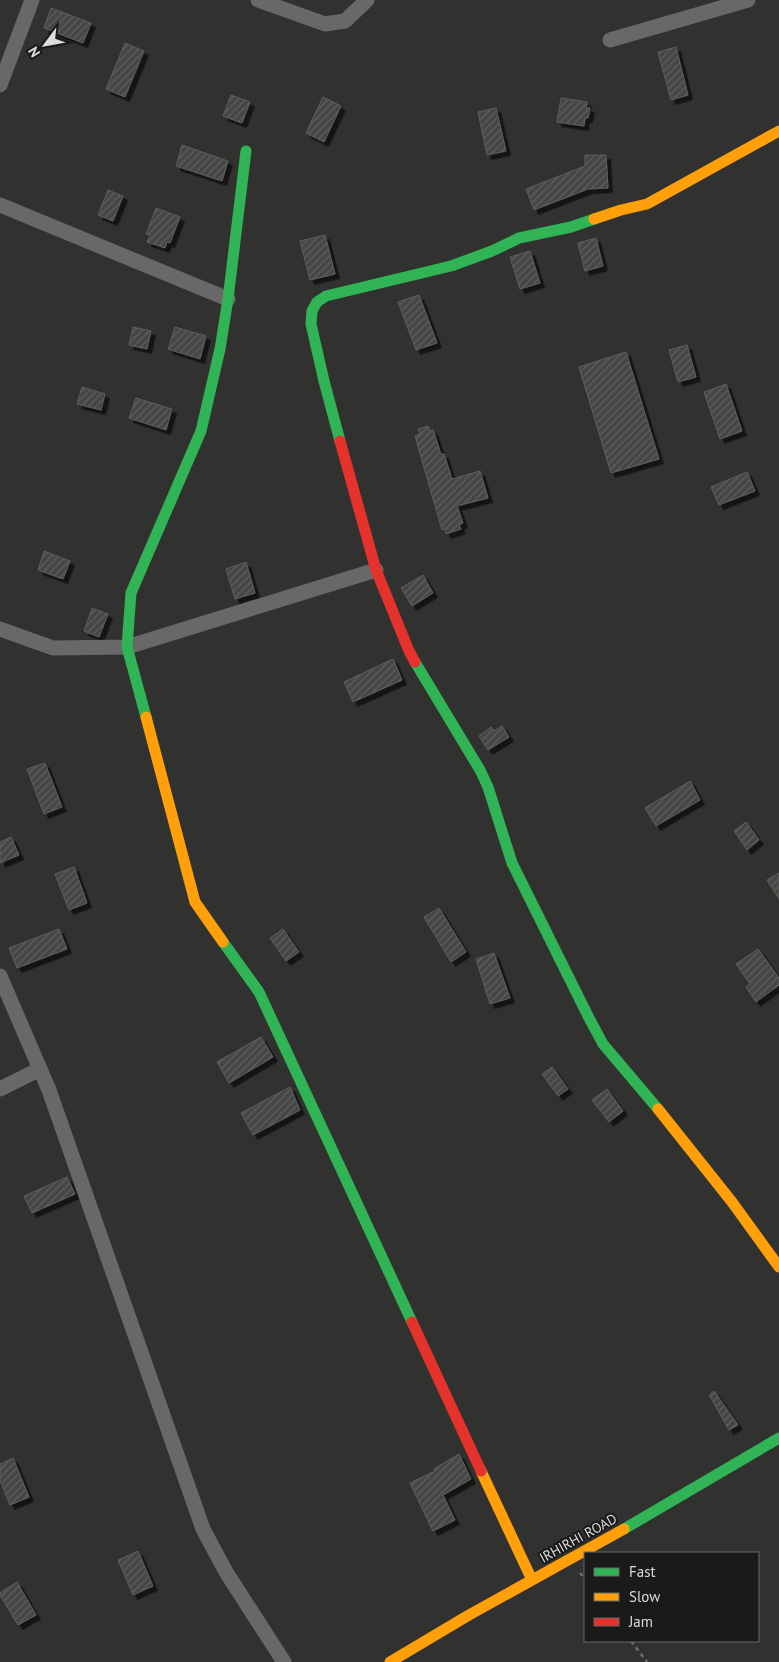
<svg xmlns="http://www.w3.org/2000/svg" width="779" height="1662" font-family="'PT Sans',sans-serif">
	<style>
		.building { fill: url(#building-hatch); stroke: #5e5e5d; filter: url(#shadow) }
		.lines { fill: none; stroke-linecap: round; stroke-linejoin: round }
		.path { stroke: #6d6e6d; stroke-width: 2.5; stroke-dasharray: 4 4; stroke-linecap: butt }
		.street { stroke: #686868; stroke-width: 15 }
		.fast { stroke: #30b455; stroke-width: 11 }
		.slow { stroke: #ff9f0a; stroke-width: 11 }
		.jam { stroke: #e5322d; stroke-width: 11 }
		.labels { text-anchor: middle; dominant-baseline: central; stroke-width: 4; stroke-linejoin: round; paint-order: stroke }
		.street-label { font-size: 14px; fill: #dcdddb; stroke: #1a1b19 }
	</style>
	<defs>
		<pattern id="building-hatch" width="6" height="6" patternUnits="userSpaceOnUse" patternTransform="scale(1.25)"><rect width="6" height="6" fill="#454644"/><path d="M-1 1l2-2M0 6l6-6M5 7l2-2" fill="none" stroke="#5f605e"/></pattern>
		<filter id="shadow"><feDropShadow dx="4.5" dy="4.5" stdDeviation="0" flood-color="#0009"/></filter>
	</defs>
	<rect width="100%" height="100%" fill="#313230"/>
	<!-- building -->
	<path class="building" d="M51,8L91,23L83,43L44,28Z
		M125,43L144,51L125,97L106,89Z
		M676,47L688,95L671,100L658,52Z
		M231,95L250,102L242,123L223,116Z
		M323,97L341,106L324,142L306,133Z
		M561,98L587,102L586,108H590L588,118H585L584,126L557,122Z
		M496,108L506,151L487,155L478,112Z
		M182,145L228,161L222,181L176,166Z
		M585,155H606L608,188L588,189L534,210L526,189L585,166Z
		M108,190L123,196L113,221L98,215Z
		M156,208L180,217L170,243L167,242L165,248L147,242L150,235L146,234Z
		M325,235L335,274L310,280L300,241Z
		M596,238L603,266L585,271L578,243Z
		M530,251L540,283L520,289L510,257Z
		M419,295L437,343L416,350L398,302Z
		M133,327L151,331L147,349L129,345Z
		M175,327L206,336L200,359L168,349Z
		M687,345L696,377L678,382L669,350Z
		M626,352L659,459L611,473L579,367Z
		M726,384L742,431L720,439L704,392Z
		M82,387L105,394L101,410L77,404Z
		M136,398L172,409L166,430L129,418Z
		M428,426L430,431L433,430L441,454H444L452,479L480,471L488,498L457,506L463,523L459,525L461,529L446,534L445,529L442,530L415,436L420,434L418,429Z
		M747,472L755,491L719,505L711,487Z
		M44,551L70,561L63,579L38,570Z
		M246,562L255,593L235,599L226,569Z
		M423,575L433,593L412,606L401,588Z
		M92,608L108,614L99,637L84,631Z
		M393,659L402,680L353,702L344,682Z
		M502,726L509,737L488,750L479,736L491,727L494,731Z
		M45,763L62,807L44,814L27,769Z
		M690,781L700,800L656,826L645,808Z
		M746,822L759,840L747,850L734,831Z
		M11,837L19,855L0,863V842Z
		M74,867L87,903L69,910L55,874Z
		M779,873V899L767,880Z
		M439,908L466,952L451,962L424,917Z
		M59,929L67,949L17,968L9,948Z
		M283,929L299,952L286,961L270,938Z
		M758,949L779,978V985L756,1002L746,987L750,984L736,964Z
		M494,953L510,998L490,1004L476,959Z
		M261,1037L273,1057L229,1083L217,1062Z
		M552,1067L568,1089L558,1096L542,1074Z
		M290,1087L300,1110L253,1135L241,1113Z
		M607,1089L623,1111L609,1122L592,1100Z
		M67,1177L75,1194L32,1213L24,1196Z
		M714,1391L738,1425L729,1430L709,1395Z
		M459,1454L471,1479L443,1495L455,1520L433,1531L410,1483L435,1471L434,1469Z
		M13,1458L29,1497L10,1505L0,1480V1464Z
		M138,1551L153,1586L133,1595L118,1560Z
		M17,1582L36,1615L18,1625L0,1595V1593Z"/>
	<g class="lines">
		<!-- path -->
		<path class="path" d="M580,1573L585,1579
			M631,1641L647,1662"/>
		<!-- street -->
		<path class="street" d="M258,0L325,24L345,21L367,0
			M610,40L748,0
			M0,85L32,0
			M0,205L228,299
			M0,629L53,648L127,647L376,570
			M0,976L49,1090L203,1529L226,1572L284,1662
			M0,1089L40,1069"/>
		<!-- fast -->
		<path class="fast" d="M340,441L324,381L311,324L312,311L317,302L326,296L451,266L492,251L519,238L571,227L594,219
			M415,662L480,770L488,787L512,863L589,1018L603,1044L658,1109
			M146,717L127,647L131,593L201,431L220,349L228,299L246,151
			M223,942L259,992L412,1322
			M624,1529L779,1438"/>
		<!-- slow -->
		<path class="slow" d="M594,219L621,210L647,204L779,131
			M146,717L195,902L223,942
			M658,1109L732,1202L779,1267
			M481,1471L532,1580
			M390,1662L469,1615L624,1529"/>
		<!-- jam -->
		<path class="jam" d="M340,441L376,570L409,651L415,662
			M412,1322L481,1471"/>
	</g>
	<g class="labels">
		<!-- street labels -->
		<g class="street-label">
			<text transform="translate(578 1538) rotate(-29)">IRHIRHI ROAD</text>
		</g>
	</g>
	<!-- legend -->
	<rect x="584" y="1552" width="175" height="90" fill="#1a1b19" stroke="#686967"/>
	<rect x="594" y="1568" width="25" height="8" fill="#30b455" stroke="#686967"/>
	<text x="629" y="1577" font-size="15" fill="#dcdddb">Fast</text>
	<rect x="594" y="1593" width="25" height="8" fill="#ff9f0a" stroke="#686967"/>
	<text x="629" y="1602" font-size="15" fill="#dcdddb">Slow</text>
	<rect x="594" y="1618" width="25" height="8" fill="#e5322d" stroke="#686967"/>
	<text x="629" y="1627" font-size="15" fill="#dcdddb">Jam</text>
	<!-- north arrow -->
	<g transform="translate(45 45) rotate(238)" stroke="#1a1b19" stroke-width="4" paint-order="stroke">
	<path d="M0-4L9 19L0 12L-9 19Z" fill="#dcdddb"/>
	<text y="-8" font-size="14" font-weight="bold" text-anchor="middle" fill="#dcdddb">N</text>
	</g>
</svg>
